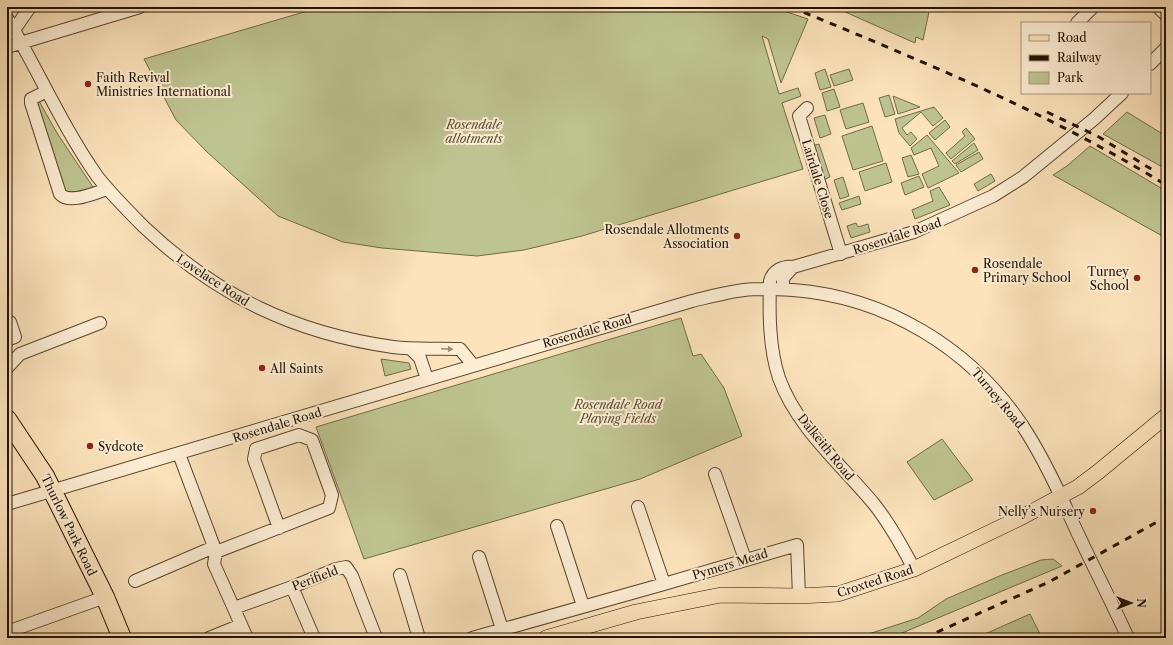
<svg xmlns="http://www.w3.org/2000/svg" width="1173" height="645" font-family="'Libre Caslon Text',serif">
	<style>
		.green { fill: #bec491; stroke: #706b48 }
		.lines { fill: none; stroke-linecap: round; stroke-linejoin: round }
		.minor-casing { stroke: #59462f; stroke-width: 14 }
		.major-casing { stroke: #231200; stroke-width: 16 }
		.highway-casing { stroke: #231200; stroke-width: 20 }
		.minor { stroke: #fdedd3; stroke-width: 12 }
		.major { stroke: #fce3bc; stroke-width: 15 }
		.highway { stroke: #fce3bc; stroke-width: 18 }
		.rail { stroke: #231200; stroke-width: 3; stroke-dasharray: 7 7; stroke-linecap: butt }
		.oneway { fill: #9b8a74 }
		.poi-dot { fill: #8f2418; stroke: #fdedd3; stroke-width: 1.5 }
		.labels { text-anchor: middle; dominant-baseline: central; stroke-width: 4; stroke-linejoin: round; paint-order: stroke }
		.poi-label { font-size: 12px; fill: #231200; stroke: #fdedd3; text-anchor: start }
		.park-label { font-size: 12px; font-style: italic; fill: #595033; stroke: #fdedd3 }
		.street-label { font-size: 12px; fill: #231200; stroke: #fdedd3 }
	</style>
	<rect width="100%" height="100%" fill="#fce3bc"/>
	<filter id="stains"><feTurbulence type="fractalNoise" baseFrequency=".005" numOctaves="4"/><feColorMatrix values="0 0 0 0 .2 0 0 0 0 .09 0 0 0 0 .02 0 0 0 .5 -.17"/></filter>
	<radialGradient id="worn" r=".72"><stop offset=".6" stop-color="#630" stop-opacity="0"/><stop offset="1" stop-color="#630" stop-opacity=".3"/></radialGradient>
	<!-- green -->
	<path class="green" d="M321,7H772L808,19L781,83L768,39L762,36L779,94L798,88L801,96L782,103L803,169L582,236L524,250L477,256L382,248L343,242L278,216L207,152L176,120L144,59Z
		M834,7H930L923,40L916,37L915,43Z
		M825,69L831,87L820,90L815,73Z
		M849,69L853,80L834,86L830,75Z
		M834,89L840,107L827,111L822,93Z
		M889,95L895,114L885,117L879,98Z
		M893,96L920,107L898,114Z
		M39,101L57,133L95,190L69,195L64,191L37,106Z
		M863,103L869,122L846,129L840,110Z
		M934,107L943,118L933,126L921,112L902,128L907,135L911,132L917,139L910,146L899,133L895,119Z
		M1127,112L1166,136V169L1103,134Z
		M825,115L831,134L820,138L814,118Z
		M945,120L950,127L935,140L929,133Z
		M872,126L883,161L853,170L842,136Z
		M966,128L975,139L951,159L946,153L965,136L962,132Z
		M927,135L959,173L928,188L922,174L939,166L931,148L914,155L911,148Z
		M974,143L978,150L955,164L952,161Z
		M819,144L830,177L823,180L812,146Z
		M1090,146L1166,191V238L1053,175L1067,166Z
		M979,152L983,159L961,172L956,165Z
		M911,155L919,174L908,177L902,158Z
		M886,163L892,182L865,191L859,172Z
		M991,174L995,181L978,191L974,184Z
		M919,176L924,187L905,195L901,183Z
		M843,177L849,196L840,199L834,180Z
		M939,187L950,205L915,219L912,210L933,201L930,191Z
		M859,196L861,204L842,210L839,203Z
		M856,223L858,227L868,224L870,232L851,238L847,226Z
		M681,318L693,356L701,354L724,388L742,436L640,479L364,559L316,427Z
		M381,359L409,363L411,369L385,376Z
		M942,439L973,480L934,500L907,462Z
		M1053,559L1062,566L890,638H856L918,618L946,599L1002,575L1041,560Z
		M1030,614L1042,638H976Z"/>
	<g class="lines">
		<defs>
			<path id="minor" d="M1158,7L1166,15
				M7,18C38,70 62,126 97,176C111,194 128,211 144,227C217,296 294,333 393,347C415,350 438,348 460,349L473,365
				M1077,23L1093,7
				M14,30L30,7
				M7,47L140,7
				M1150,64L1166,48
				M47,91L31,99V103L60,194C70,205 96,192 108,189
				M807,108L799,116L841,254
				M793,267C783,266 773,270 770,281C769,313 769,348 779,378C797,428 841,464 874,504C890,524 902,546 914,569
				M783,289V278L793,267L914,232L993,196L1023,177L1094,119L1122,93
				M7,340L15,337L10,322
				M411,349L420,358L427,379
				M7,368L20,354L100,323
				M179,454L216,552L214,564L247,638
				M715,474L745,559
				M7,504L692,301C709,297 727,292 744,290C760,288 777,289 793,290C886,297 970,348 1022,425C1040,452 1055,483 1068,512C1087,555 1109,596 1128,638
				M638,507L664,584
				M557,526L583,606
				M216,552L329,508L332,495L312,440L299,435L256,449L254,459L279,528
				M479,557L502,629
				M400,575L419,638
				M135,581L214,547
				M292,587L314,638
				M234,608L292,587L336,569L346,567L352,576L376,638
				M7,632L105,597
				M209,638L241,625
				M472,638L664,584L797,545L799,596"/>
			<path id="major" d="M546,638L636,612L721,595L799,596L838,594L914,569L1022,517L1078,487L1098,472L1166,416"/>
			<path id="highway" d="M7,419L45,476L105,597L122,638"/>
		</defs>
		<!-- minor casing -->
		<use href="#minor" class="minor-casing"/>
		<!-- major casing -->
		<use href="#major" class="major-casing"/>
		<!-- highway casing -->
		<use href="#highway" class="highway-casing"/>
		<!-- minor -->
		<use href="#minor" class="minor"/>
		<!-- major -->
		<use href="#major" class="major"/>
		<!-- highway -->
		<use href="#highway" class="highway"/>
		<!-- rail -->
		<path class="rail" d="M791,7C919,60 1048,112 1166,185
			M1047,112L1099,137L1156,172
			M924,638L1049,582L1166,517"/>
	</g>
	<!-- one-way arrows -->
	<defs><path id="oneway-solid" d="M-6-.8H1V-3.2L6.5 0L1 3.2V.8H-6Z"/></defs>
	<use class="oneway" href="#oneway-solid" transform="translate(447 349) rotate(2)"/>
	<!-- markers -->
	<g class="poi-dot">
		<circle cx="88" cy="84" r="4"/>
		<circle cx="737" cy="236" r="4"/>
		<circle cx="975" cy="270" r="4"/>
		<circle cx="1137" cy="278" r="4"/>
		<circle cx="262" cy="368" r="4"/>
		<circle cx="90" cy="446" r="4"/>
		<circle cx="1093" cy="511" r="4"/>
	</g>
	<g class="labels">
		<!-- poi labels -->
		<g class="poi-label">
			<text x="96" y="77">Faith Revival<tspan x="96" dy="14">Ministries International</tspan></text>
			<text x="729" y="229" text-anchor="end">Rosendale Allotments<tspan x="729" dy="14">Association</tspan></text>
			<text x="983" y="263">Rosendale<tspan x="983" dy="14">Primary School</tspan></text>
			<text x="1129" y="271" text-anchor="end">Turney<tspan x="1129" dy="14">School</tspan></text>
			<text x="270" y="368">All Saints</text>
			<text x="98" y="446">Sydcote</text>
			<text x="1085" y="511" text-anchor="end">Nelly’s Nursery</text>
		</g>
		<!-- park labels -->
		<g class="park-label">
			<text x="474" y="124">Rosendale<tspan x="474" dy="14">allotments</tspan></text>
			<text x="618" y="404">Rosendale Road<tspan x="618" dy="14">Playing Fields</tspan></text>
		</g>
		<!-- street labels -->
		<g class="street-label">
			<text transform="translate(818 179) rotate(73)">Lairdale Close</text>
			<text transform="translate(897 236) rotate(-18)">Rosendale Road</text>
			<text transform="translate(213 280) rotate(33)">Lovelace Road</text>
			<text transform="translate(587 331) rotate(-16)">Rosendale Road</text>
			<text transform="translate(998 398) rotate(50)">Turney Road</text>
			<text transform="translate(277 425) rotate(-17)">Rosendale Road</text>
			<text transform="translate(826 447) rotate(51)">Dalkeith Road</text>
			<text transform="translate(69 525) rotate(64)">Thurlow Park Road</text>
			<text transform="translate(730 564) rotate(-17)">Pymers Mead</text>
			<text transform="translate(315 578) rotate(-21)">Perifield</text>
			<text transform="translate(875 581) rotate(-18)">Croxted Road</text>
		</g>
	</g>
	<!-- margin -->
	<rect width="1173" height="645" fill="none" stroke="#fce3bc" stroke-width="24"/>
	<rect x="8" y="8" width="1157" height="629" fill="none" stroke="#231200" stroke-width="2"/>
	<rect x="12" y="12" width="1149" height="621" fill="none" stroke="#231200"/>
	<!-- legend -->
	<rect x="1021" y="22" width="130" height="72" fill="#fdedd3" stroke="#a6957f"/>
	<rect x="1029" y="35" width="20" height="6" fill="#fce3bc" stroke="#a6957f"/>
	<text x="1057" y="42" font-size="12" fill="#231200">Road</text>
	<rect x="1029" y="55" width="20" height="6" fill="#231200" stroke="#a6957f"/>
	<text x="1057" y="62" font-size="12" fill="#231200">Railway</text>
	<rect x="1029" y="72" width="20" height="12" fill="#bec491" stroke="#a6957f"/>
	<text x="1057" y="82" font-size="12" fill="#231200">Park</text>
	<!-- north arrow -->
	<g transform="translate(1131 603) rotate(90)" stroke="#fdedd3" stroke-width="3" paint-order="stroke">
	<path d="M0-3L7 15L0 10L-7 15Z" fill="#231200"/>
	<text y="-6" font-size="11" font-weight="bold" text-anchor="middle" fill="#231200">N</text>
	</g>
	<rect width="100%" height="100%" filter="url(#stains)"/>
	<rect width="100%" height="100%" fill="url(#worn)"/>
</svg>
